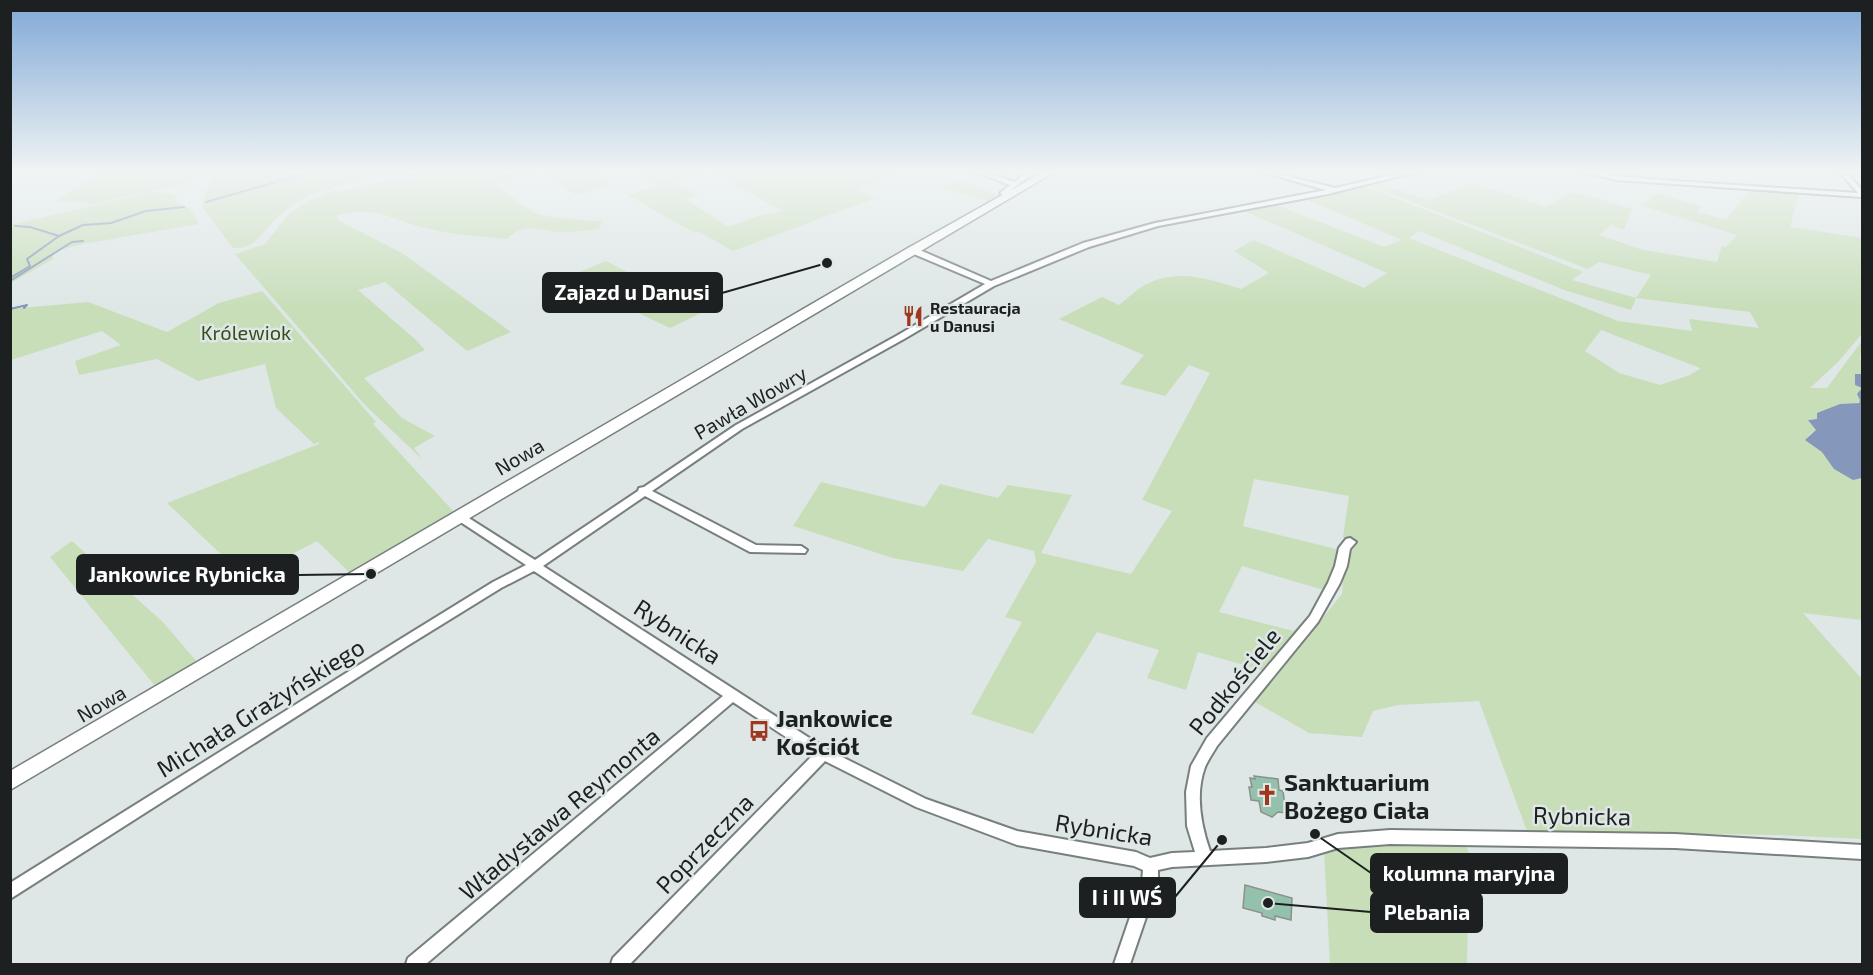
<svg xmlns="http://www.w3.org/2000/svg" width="1873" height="975" font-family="'Exo 2',sans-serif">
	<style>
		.green { fill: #c8deb9; fill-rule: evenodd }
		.water { fill: #8597ba }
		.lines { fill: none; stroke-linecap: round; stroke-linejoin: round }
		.stream { stroke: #8597ba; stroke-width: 2 }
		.building { fill: #94c1ac; stroke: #8b918e; stroke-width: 1.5 }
		.street-casing { stroke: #787f7f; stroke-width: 4 }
		.secondary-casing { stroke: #787f7f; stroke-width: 3 }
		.street { fill: #fff; fill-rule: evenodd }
		.secondary { fill: #fff; fill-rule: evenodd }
		.labels { text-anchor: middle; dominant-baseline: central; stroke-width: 5; stroke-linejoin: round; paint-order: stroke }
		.far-poi-label { font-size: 16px; font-weight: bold; fill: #1d2020; stroke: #dee6e6; text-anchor: start }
		.park-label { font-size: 20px; fill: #334e19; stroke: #dee6e6 }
		.street-label { font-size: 20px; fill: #1d2020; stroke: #dee6e6 }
		.near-street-label { font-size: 24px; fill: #1d2020; stroke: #dee6e6 }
		.near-poi-label { font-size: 24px; font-weight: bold; fill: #1d2020; stroke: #dee6e6; text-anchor: start }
		.leader { fill: none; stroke: #1d2020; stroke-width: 2 }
		.callout-dot { fill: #1d2020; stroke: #dee6e6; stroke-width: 2 }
		.callout { fill: #1d2020; stroke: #1d2020; stroke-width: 2 }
		.callout-label { font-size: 21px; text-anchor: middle; font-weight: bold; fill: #fff }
	</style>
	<rect width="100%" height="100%" fill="#dee6e6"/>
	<!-- green -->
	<path class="green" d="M83,171H203L201,176L188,183L89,205L86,202L55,201L102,173Z
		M213,171H407C374,178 328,184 299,201C293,205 285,210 280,215C263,229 258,249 233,248L202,207Z
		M428,171H538L494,185C510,194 524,210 541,215C560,220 582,219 602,222L599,229C586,230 574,232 561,232C542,232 523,220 508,239C483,237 458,235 434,230C396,223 376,203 336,216L339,221L402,253L511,332L467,351L385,282L358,290L416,340L425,350L364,378L402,418L435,436L414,448L422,459L365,405L235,254L265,244L288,215L306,202L337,190L338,192Z
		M540,171H588L611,185L576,195Z
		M636,171H886L895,174L855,190L875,198L733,251L700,232H693L628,195L658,185ZM710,171L783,211L762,215L728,227L686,199L699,194L672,183Z
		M960,181L1001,196L991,202L940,187Z
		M1473,183L1545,207L1574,192L1632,209L1624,230L1611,225L1599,235L1643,250L1717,262L1722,246L1726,247L1737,235L1640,205L1658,194L1701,206L1697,212L1726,220L1750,190L1799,193L1790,227L1862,238V334L1837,363L1810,388H1827L1862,341L1860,360L1862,361V374H1855V385L1862,388L1861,400C1854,407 1846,402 1838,405C1829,408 1823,412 1817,419H1809L1816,430L1808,436L1856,479L1862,478V620L1803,613L1862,679V839L1776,835L1527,831L1479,701L1398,705L1373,711L1362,737L1309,733L1255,702L1342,594L1345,560L1355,546L1350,539L1343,537L1349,496L1254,479L1243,526L1336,549L1340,543L1341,549L1327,591L1242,566L1219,612L1294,631L1313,609L1310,618L1265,671L1198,652L1186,690L1147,678L1159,650L1097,632L1033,734L971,714L1022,622L1005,617L1036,562L1034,551L988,539L963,571L893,558L793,526L821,482L925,507L940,484L998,498L1008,485L1072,495L1041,553L1131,574L1172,511L1142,500L1210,373L1189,365L1165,396L1120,384L1144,355L1059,319L1102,297L1119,305C1128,298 1139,287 1149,283C1181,268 1211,280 1241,289L1269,273L1234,251L1254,240L1364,288L1387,273L1244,211L1276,205L1384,247L1402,240L1308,200L1367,187L1583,272L1572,280L1636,298L1651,275L1599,262L1588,269L1370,186L1381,184L1428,200ZM1419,231L1567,291L1631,310L1636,298L1750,312L1759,328L1689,319L1692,331L1618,321L1409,238ZM1601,330L1700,368V369L1690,375L1660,385L1619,373L1585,351Z
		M153,192L174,194L178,202L190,209L199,224L83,244L53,252V259L11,283L10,225Z
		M606,261L703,312L670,328L565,278Z
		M262,291L376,422L373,424L454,512L352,575L317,541L246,578L167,503L319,444V442L314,444L276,408L265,364L198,381L157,359L79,375L75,361L121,345L102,331L11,360V309L88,302L167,332L219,303Z
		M72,541L163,622L197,662L156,687L50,557Z
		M1463,840L1469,853L1467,964H1330L1324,851L1340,845Z"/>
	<!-- water -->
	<path class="water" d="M1855,374H1862V478L1853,480L1834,469L1822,452L1805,440L1816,430L1808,420L1817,419V413L1840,404L1859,403L1860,400L1857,394L1862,388L1855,385Z"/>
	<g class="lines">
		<!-- stream -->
		<path class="stream" d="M206,202L315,171
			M15,226L30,227L59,236
			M10,278L30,266L27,259L59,236L83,225L111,223L146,211L184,207
			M10,281L72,242L83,241
			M10,309L27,305L24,308"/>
	</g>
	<!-- building -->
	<path class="building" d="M1254,776L1278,779L1279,790L1283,791L1286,813L1278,812L1272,817L1261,812L1259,801L1251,800L1249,787H1252L1250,778L1255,779Z
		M1245,885L1292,898L1291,920L1275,916V920L1262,916V913L1243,908Z"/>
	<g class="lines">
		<defs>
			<path id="street" d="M973,171H981L1014,182L1029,171H1036L1007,193L1009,196L1006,198L1000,193L1010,185Z
				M1258,171H1267L1335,188L1410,171H1420L1328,194L1158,226L1089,247L994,286L904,339L742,429L652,491L756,545L801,546L807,550L805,553L750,552L645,496L543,566L828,750L926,799L1017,831L1136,852L1150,858L1172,853L1195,852L1187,826L1186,792L1191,766L1207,738L1310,616L1328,583L1335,566L1339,548L1346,539L1350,538L1356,542L1350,549L1347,566L1340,583L1318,622L1217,746C1213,753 1208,760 1205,767C1195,794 1201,825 1210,851L1266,848L1308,843L1338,834L1390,830L1675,834L1862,845V859L1675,848L1390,844L1338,848L1308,857L1266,862L1172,867L1158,870V882L1130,964H1114L1142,882L1143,870L1134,866L1017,845L916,807L825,761L630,964H611L613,958L813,755L733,702L426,964H406L408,958L723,696L534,571L501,588L407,646L10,899V883L399,640L493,582L526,565L456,519L455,517L456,515H464L535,560L638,491L639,488L644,487L736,425L898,335L985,284L909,252V248H915L991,281L1083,243L1155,223L1326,190Z
				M1580,171H1590L1616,176L1675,181L1858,193L1839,171H1845L1862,190V197L1616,180Z"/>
			<path id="secondary" d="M1045,171H1056L10,790V771L908,248Z"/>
		</defs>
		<!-- street casing -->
		<use href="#street" class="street-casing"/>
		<!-- secondary casing -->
		<use href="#secondary" class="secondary-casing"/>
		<!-- street -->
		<use href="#street" class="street"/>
		<!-- secondary -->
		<use href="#secondary" class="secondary"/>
	</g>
	<!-- sky -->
	<linearGradient id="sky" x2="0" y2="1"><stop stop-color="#80a8d6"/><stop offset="0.56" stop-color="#f0f4f4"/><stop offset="1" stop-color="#f0f4f4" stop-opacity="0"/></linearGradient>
	<rect width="1873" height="307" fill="url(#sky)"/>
	<!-- icons -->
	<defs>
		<symbol id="restaurant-bare" viewBox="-9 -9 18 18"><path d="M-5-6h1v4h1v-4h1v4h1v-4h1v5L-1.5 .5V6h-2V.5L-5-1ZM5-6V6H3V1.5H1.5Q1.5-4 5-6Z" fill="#9f371e" stroke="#dee6e6" stroke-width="2.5" paint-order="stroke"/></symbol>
		<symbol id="bus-bare" viewBox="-9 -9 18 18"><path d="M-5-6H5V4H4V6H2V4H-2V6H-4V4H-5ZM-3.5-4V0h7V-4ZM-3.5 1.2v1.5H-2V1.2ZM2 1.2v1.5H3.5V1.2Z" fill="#9f371e" stroke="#dee6e6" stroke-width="2.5" paint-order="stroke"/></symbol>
		<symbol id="church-bare" viewBox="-9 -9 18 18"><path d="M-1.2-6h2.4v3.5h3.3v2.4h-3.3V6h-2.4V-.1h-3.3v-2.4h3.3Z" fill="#9f371e" stroke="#dee6e6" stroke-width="2.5" paint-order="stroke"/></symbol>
	</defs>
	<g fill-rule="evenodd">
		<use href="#restaurant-bare" x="898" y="301" width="30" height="30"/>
		<use href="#bus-bare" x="744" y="716" width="30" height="30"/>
		<use href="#church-bare" x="1252" y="780" width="30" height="30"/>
	</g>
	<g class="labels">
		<!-- far-poi labels -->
		<g class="far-poi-label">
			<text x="930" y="307">Restauracja<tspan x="930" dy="18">u Danusi</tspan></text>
		</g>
		<!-- park labels -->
		<g class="park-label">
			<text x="246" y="332">Królewiok</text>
		</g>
		<!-- street labels -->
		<g class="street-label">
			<text transform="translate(750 402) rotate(-30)">Pawła Wowry</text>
			<text transform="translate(519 456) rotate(-30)">Nowa</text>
			<text transform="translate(101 703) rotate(-30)">Nowa</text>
		</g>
		<!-- near-street labels -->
		<g class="near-street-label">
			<text transform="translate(678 631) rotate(33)">Rybnicka</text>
			<text transform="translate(1234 681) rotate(-51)">Podkościele</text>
			<text transform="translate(260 707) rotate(-32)">Michała Grażyńskiego</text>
			<text transform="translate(559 813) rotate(-40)">Władysława Reymonta</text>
			<text transform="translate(1582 815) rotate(1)">Rybnicka</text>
			<text transform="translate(1104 829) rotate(9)">Rybnicka</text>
			<text transform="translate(704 843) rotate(-46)">Poprzeczna</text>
		</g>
		<!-- near-poi labels -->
		<g class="near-poi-label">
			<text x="776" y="717">Jankowice<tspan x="776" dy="28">Kościół</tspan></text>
			<text x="1284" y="781">Sanktuarium<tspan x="1284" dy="28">Bożego Ciała</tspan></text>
		</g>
	</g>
	<!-- callouts -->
	<path class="leader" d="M827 263L722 293M371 574L298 575M1315 834L1371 873M1222 840L1175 897M1268 903L1371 912"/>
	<g class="callout-dot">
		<circle cx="827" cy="263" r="6"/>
		<circle cx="371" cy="574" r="6"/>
		<circle cx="1315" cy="834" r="6"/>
		<circle cx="1222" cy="840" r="6"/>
		<circle cx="1268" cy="903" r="6"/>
	</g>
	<g class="callout">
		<rect x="543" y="273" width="179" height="39" rx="6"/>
		<rect x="77" y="555" width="221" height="39" rx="6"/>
		<rect x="1371" y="854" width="196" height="39" rx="6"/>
		<rect x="1080" y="878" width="95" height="39" rx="6"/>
		<rect x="1371" y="893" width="111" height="39" rx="6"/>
	</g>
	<g class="callout-label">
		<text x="632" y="300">Zajazd u Danusi</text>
		<text x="187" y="582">Jankowice Rybnicka</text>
		<text x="1469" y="881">kolumna maryjna</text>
		<text x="1127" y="905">I i II WŚ</text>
		<text x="1427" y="920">Plebania</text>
	</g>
	<!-- border -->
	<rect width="1873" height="975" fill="none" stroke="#1d2020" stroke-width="24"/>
</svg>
